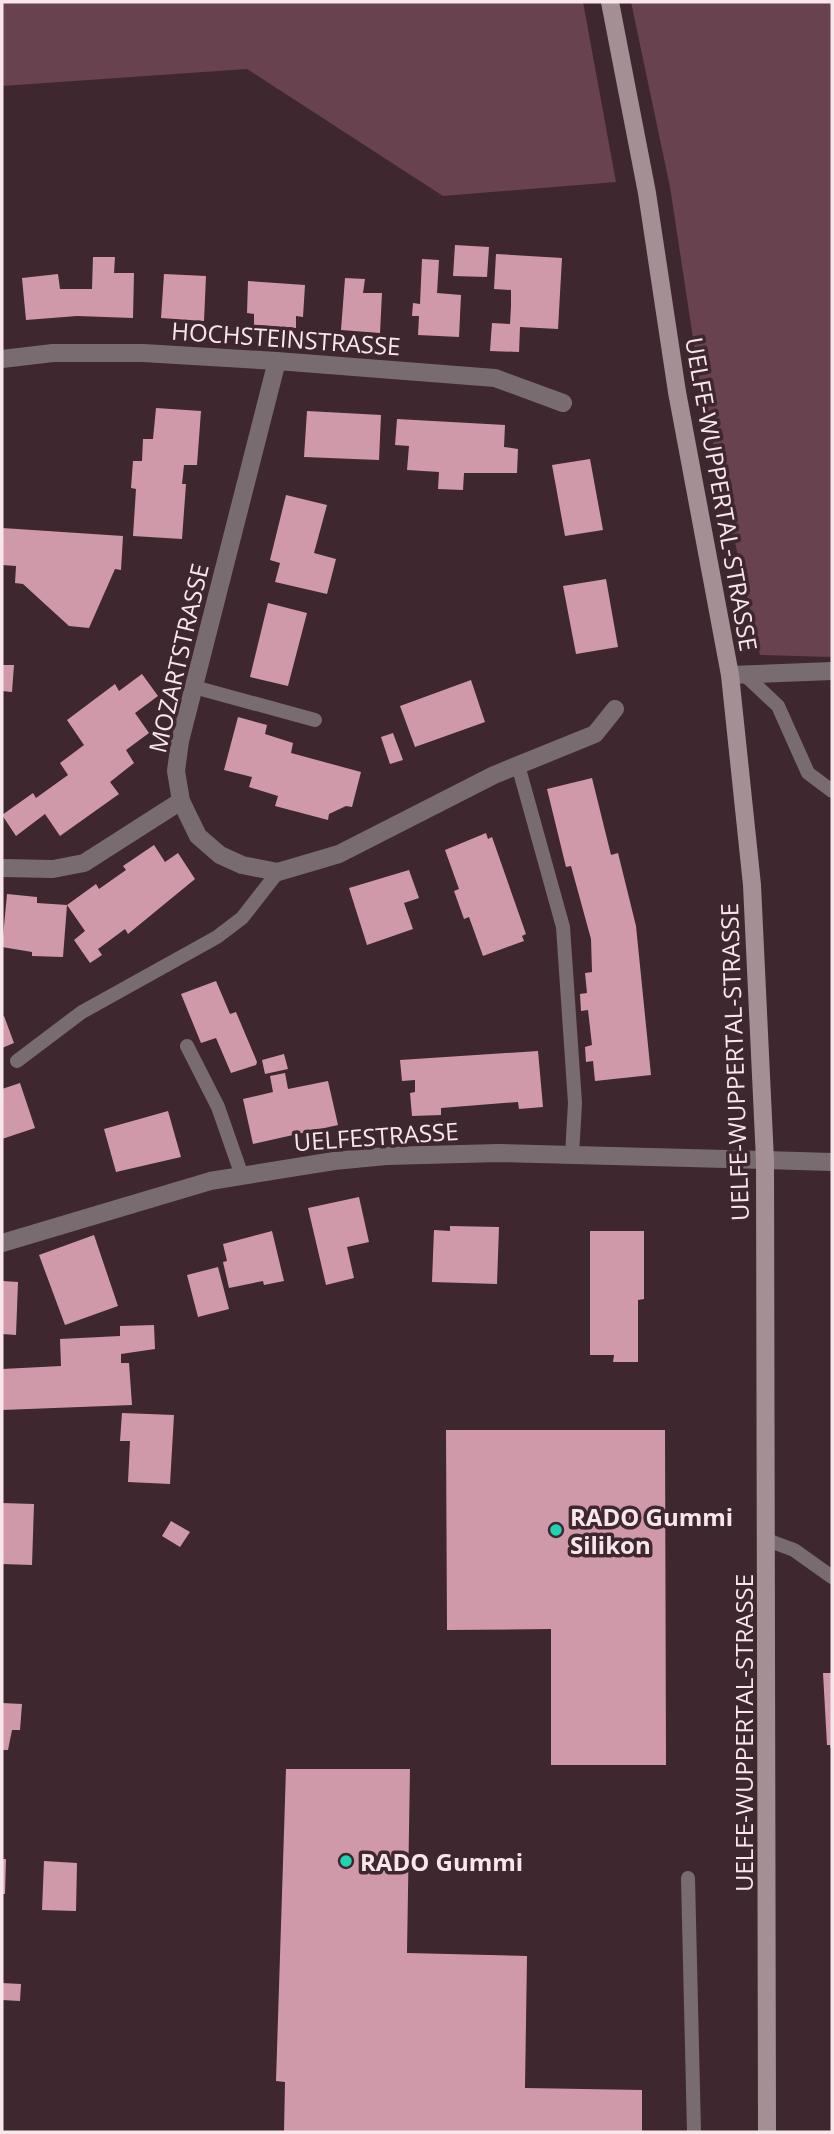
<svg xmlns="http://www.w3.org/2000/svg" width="834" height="2134" font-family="'Open Sans',sans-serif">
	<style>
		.green { fill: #68424e }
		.building { fill: #d099aa }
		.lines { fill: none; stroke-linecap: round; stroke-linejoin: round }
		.service { stroke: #796c70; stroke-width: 14 }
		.minor { stroke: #796c70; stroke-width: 18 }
		.tertiary { stroke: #796c70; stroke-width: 18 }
		.secondary { stroke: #a38f94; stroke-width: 18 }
		.poi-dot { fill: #1ed5b1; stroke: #3f272f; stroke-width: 2.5 }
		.labels { text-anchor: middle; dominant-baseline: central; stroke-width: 7; stroke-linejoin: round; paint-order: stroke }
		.street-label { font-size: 24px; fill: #f7e7eb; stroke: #3f272f }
		.poi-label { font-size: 24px; font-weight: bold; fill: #f7e7eb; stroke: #3f272f; text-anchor: start }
	</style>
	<rect width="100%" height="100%" fill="#3f272f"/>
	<!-- green -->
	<path class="green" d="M2,2H583L616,182L443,196L247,69L2,86Z
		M631,2H832V657L760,655L700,384L670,187Z"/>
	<!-- building -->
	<path class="building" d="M455,245L489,247L487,277L453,276Z
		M496,254L562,258L558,329L520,327L519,352L490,351L492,323L510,324L511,306V290L494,289Z
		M93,257H115L114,273H134L133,318L77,316L26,320L22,278L58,274L60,289H92Z
		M422,259L439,260L437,293L461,295L459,337L418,335L419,316H412L413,303L420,304Z
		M164,274L206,276L204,321L161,318Z
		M345,278L365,279L363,293H382L380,333L341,330Z
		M248,281L305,285L303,317L296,316V328L254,325V314L247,313Z
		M156,408L201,411L197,465H184L182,484H186L182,539L133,536L136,489L131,488L133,461H142L143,439H153Z
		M307,411L381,415L379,460L304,457Z
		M397,419L505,425L504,447L518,449L517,473H464L463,490L438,489L439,472L407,470L409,446L395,445Z
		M590,459L603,530L565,536L552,465Z
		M286,495L327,505L314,553L336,559L327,594L275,582L280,563L270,560Z
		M2,528L123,536L121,570L115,569L89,628L69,626L23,584L15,583L16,566L2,565Z
		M606,579L618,647L576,654L563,586Z
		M268,603L307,613L288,686L250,677Z
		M2,665H14L12,692L2,691Z
		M142,674L158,696L135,713L149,733L126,750L134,763L110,782L119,794L60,836L45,814L16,836L2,815L33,793L36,798L68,775L60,763L84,745L67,720L115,684L119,691Z
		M471,680L485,722L415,747L400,706Z
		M238,717L267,725L265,734L293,743L291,753L361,772L352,807L346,806L329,814L328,820L275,806L278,796L249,787L252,777L224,770Z
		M393,733L403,760L390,764L381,737Z
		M592,778L611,855L618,853L636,926L651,1075L595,1081L593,1061L586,1062L585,1047L592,1045L588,1010L581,1011L580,994L587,993L585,973L592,972L591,939L571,866L566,867L547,789Z
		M486,833L488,839L492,837L526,934L522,936L524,941L483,956L469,917L464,919L454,891L459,889L445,850Z
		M154,845L165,862L178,853L195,879L128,934L125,929L98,949L102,955L90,963L74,940L85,931L67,905L96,884L99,889L126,870L123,866Z
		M409,870L419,898L404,903L413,929L367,945L349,888Z
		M7,894L37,897V903L67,905L63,957L32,956V952L2,947Z
		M216,981L230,1014L236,1012L257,1062L256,1065L231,1073L216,1038L201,1043L181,994Z
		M4,1016L14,1043L2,1048V1017Z
		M538,1051L543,1107L519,1109L518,1102L441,1108V1115L412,1116L410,1093L415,1092V1080L402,1081L400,1060Z
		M284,1054L288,1069L265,1074L262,1060Z
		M285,1073L288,1089L328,1081L338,1125L253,1144L243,1099L273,1092L270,1076Z
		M20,1083L35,1128L2,1139V1089Z
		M168,1111L181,1157L116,1172L104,1129Z
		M359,1197L369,1242L347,1247L354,1278L326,1285L308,1208Z
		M450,1226L499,1227L497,1284L432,1282L434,1230L450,1231Z
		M272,1231L284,1281L264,1285L263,1281L229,1288L223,1262L227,1261L223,1244Z
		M590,1231H644V1299L638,1300V1362H613L614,1355H590Z
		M94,1235L118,1306L65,1325L39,1255Z
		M218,1267L229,1309L198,1317L187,1275Z
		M2,1281L18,1282L16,1335L2,1334Z
		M154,1325L155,1349L121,1354V1363H129L132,1405L2,1410V1369L61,1366L60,1339L120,1336V1326Z
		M122,1413L174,1415L170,1484L128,1482L130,1441H120Z
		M446,1430H665L666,1765H551V1629L447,1630Z
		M2,1503L34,1504L32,1565L2,1564Z
		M171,1521L190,1532L180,1547L162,1536Z
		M823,1673H832V1753L830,1745H827Z
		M2,1703L22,1704L20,1730H12L8,1750H2Z
		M286,1769H410L407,1953L527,1956L525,2088L642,2090V2132H284L285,2082L276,2081Z
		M2,1859H6L5,1894H2Z
		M44,1861L77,1863L76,1911L42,1910Z
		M2,1983L21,1984L20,2001L2,2000Z"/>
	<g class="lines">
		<!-- service -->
		<path class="service" d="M745,675L778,706L808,773L832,791
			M194,687L315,720
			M518,765L563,927L575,1103L572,1155
			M187,1046L218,1107L241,1173
			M17,1061L82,1012L217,937L242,918L278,872
			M767,1540L794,1550L832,1577
			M688,1878L694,2132"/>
		<!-- minor -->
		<path class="minor" d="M2,359L53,353H143L277,361L495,378L563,403
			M277,361L180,741L176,771L181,801L198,836L220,855L242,865L278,872L339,854L494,775L595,734L615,709
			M730,675L832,671
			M2,868L53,869L84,863L181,801
			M2,1243L210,1181L334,1161L386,1156L499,1153L765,1160"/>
		<!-- tertiary -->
		<path class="tertiary" d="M765,1160L832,1162"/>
		<!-- secondary -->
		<path class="secondary" d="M610,2L647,193L677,392L730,675L752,885L765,1160L767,2132"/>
	</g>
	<!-- markers -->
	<g class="poi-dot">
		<circle cx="556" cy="1530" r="7"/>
		<circle cx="346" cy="1861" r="7"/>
	</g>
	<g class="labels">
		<!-- street labels -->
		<g class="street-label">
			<text transform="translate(286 338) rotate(4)">HOCHSTEINSTRASSE</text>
			<text transform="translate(722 494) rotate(80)">UELFE-WUPPERTAL-STRASSE</text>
			<text transform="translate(178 658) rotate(-77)">MOZARTSTRASSE</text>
			<text transform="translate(734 1062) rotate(-92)">UELFE-WUPPERTAL-STRASSE</text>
			<text transform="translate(376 1136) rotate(-4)">UELFESTRASSE</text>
			<text transform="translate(743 1733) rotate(-90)">UELFE-WUPPERTAL-STRASSE</text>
		</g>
		<!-- poi labels -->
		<g class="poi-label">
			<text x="570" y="1516">RADO Gummi<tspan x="570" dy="28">Silikon</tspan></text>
			<text x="360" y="1861">RADO Gummi</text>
		</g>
	</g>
	<!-- border -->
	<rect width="834" height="2134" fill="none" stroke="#f7e7eb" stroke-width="7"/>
</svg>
